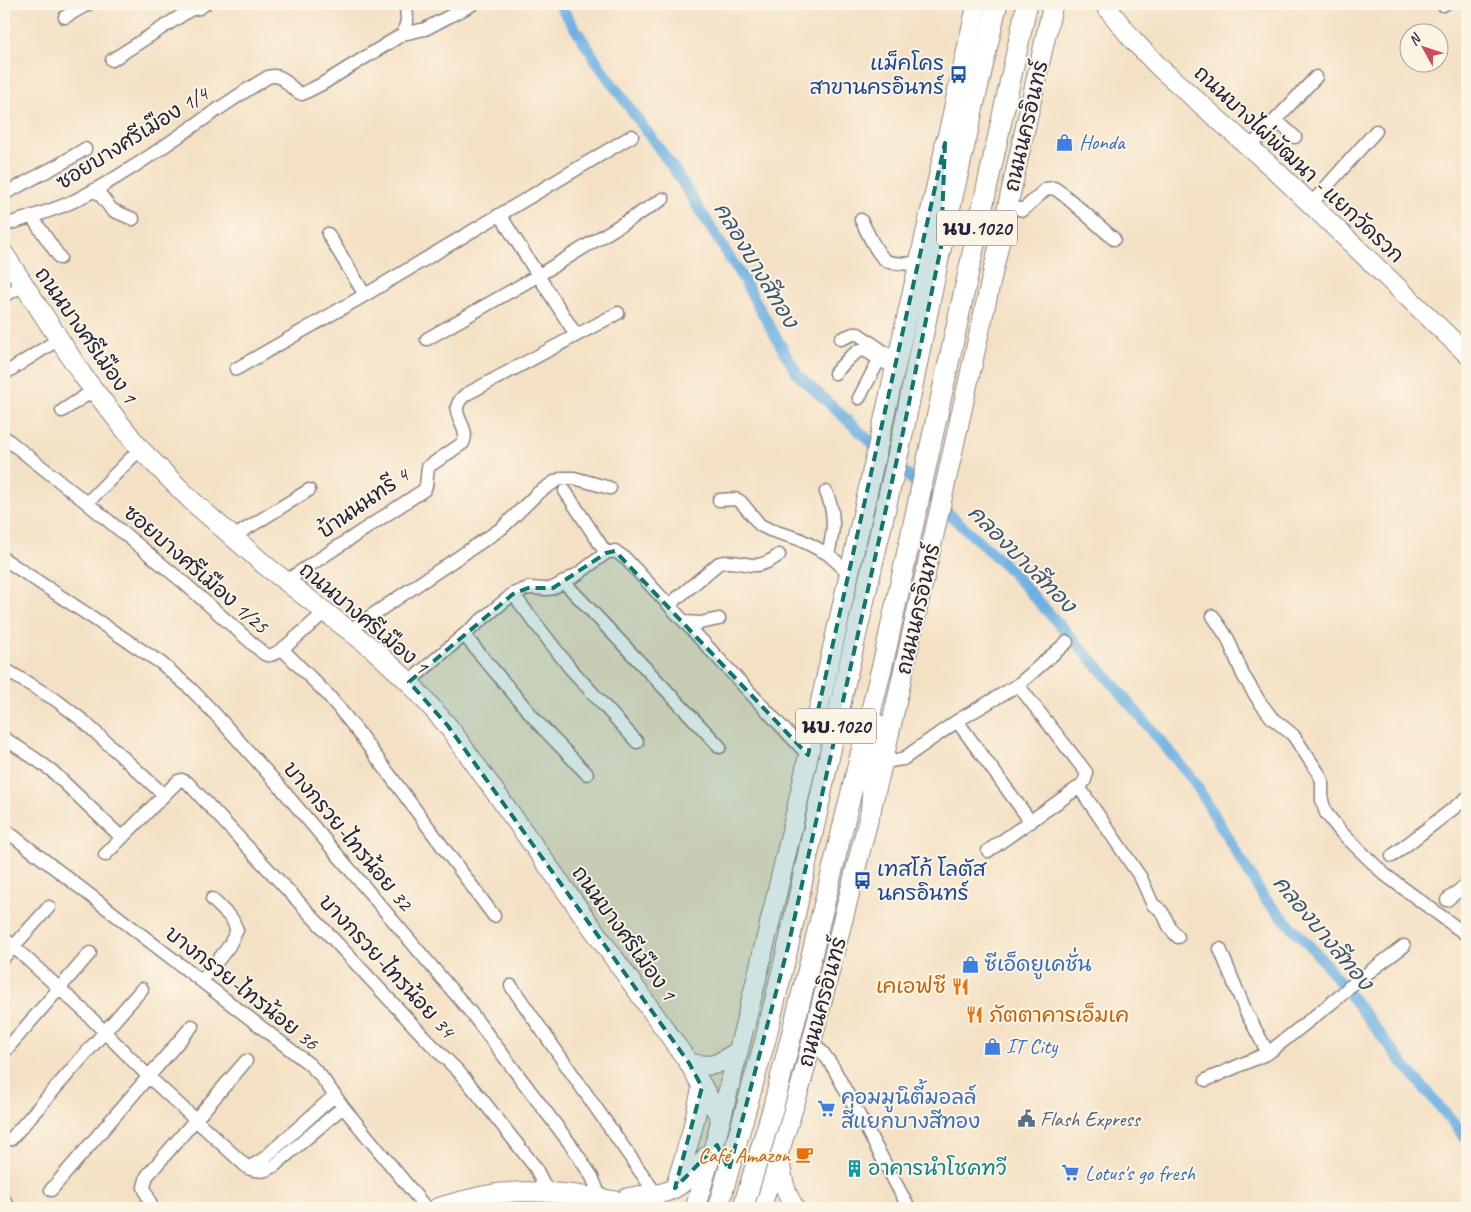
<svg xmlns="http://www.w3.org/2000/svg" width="1471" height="1212" font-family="Caveat,'Playpen Sans Thai',sans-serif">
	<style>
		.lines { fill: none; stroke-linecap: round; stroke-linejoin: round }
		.canal { stroke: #6db1e3; stroke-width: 11 }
		.street-casing { stroke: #8b8280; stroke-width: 15 }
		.secondary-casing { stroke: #8b8280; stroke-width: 21 }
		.primary-casing { stroke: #8b8280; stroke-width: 22 }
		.street { stroke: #fff; stroke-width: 12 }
		.secondary { stroke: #fff; stroke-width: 19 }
		.primary { stroke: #fff; stroke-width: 20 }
		.primary-bridge-casing { stroke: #8b8280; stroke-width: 22; stroke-linecap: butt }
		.primary-bridge { stroke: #fff; stroke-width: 20 }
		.marked { fill: #0f766e; fill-opacity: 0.2; stroke: #0f766e; stroke-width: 4; stroke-dasharray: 10 6; stroke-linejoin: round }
		.labels { text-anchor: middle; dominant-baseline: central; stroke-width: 4; stroke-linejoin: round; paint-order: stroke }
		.shield { fill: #fcf5e5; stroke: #63616e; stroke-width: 1 }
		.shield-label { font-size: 20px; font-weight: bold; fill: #22223b }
		.transit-label { font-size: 21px; fill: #164399; stroke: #fcf5e5; text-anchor: end }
		.street-label { font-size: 21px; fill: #22223b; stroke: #fcf5e5 }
		.shop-label { font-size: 21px; fill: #366cbe; stroke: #fcf5e5; text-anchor: start }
		.food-label { font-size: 21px; fill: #c56008; stroke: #fcf5e5; text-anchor: end }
		.service-label { font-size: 21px; fill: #4e5e75; stroke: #fcf5e5; text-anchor: start }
		.culture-label { font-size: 21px; fill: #0d838f; stroke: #fcf5e5; text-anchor: start }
		.water-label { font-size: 22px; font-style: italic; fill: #3c5476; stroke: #fcf5e5 }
	</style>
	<rect width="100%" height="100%" fill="#fcf5e5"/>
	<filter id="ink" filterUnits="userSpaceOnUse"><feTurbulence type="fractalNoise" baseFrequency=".02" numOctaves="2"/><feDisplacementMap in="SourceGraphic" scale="10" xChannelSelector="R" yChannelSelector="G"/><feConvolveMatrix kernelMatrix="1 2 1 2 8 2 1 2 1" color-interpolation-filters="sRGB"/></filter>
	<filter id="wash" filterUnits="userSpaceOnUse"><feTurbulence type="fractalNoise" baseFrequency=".0096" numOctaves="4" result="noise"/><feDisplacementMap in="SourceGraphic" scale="20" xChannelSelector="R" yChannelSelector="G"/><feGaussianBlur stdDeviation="1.12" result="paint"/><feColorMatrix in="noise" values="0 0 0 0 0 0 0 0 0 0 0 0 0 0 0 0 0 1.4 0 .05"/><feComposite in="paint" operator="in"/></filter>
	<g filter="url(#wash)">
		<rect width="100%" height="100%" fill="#f4e1c5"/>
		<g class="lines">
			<!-- canal -->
			<path class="canal" d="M559,4L603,71L674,169L743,279L797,374L1006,566L1108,678L1193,780L1264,898L1321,958L1397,1056L1467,1139"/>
		</g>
	</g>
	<g filter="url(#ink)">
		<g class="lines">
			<defs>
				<path id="street" d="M1443,5L1445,4
					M65,17L88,4
					M403,34L407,21L406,4
					M112,60L190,10L199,8L205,4
					M1276,120L1295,137
					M1250,147L1316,77
					M96,189L112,210L133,219
					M4,194L62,163L85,149
					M1311,204L1376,131
					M1008,206L1023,210L1046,189L1054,188L1064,195L1114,239
					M500,215L576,335
					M32,217L60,258
					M861,220C867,230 876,255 887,261C895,265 910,263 919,263
					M4,225C28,218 53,211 76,200C143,166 203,116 268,77C286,72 287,89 302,94L322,84L403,34L425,29L473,4
					M328,234L365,295
					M4,296L24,285
					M427,339L539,275L663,199
					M841,339L853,334H858L897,361
					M236,369L365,295L632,136
					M835,373L850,357L860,350L866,351L895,369
					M4,374L59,339
					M859,398L879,360
					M62,411L94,390
					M4,437L87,503L140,449
					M565,491L606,553
					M826,492C836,514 834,531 828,554
					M719,500L736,499L741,502L760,525L770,530L799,539L828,554L849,573
					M87,503L183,582L263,653C265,654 267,656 270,655C280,655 316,619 326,611
					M233,537L309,490
					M4,559L161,663L190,688L215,714L281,788L472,1014L571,1145L592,1177L601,1199
					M286,581L424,490L426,486L428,467L463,443C472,426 444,413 465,395L618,313
					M564,582L720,747
					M513,594L570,668L637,742
					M669,605L719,563C746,557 750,576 779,555
					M1213,616L1228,639L1243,675L1259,701L1272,718L1293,735L1319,774L1322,781V801L1326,813L1341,832L1384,874L1464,933L1467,930
					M685,622L700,623L719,619
					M350,630L502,528L538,493L556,481L563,478H574L610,488
					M464,635L539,724L587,774
					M282,649L329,696L355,728L494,916
					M4,669L56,700L82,720L164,795
					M409,682L479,622L513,594L528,588L547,589L553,588L578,574L606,553L615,551L626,559L808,755
					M1018,685L1067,642
					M957,721L1031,822
					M4,738L37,760L52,771L121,837
					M883,762L903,759L957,721L1018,685L1086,772C1087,779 1084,783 1079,787L988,851
					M1079,787L1141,878L1153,905C1162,909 1164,915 1168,924C1170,929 1174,933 1178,937
					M4,829L309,1064L320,1075L343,1107L426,1208
					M105,855L178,781L182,780L188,783L427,1040L459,1072L480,1097L535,1167L548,1192
					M1392,856L1467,798
					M1447,900L1467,884
					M4,938L83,1010L149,1077L248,1168C259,1172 264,1172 274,1166L343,1107
					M1220,949L1246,1012L1268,1053
					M4,957L49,907
					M202,981L229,946L237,930L232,919L212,899
					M511,986L656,1194
					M812,1041L823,1053L833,1067L909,1208
					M4,1052L90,953
					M1206,1080L1268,1053L1339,997L1349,987L1404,946
					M11,1139L142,989
					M248,1168L262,1160L335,1095
					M51,1190L192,1026
					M4,1200L9,1208
					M152,1208L144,1187L147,1176L246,1061"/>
				<path id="secondary" d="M1104,4L1133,40L1160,68L1275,170L1467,354
					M4,254L83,376L140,449L192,501L266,566L373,649L409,682L448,726L689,1063L721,1119
					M689,1063C714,1068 717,1065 738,1051
					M779,1157C782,1174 784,1193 795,1208
					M675,1188L691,1135L702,1087
					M627,1198C639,1195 650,1195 662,1193C683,1188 694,1172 707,1156
					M437,1208C457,1202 479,1196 501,1193C553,1188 604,1199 655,1208
					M695,1208L716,1139L756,981L792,829L977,4
					M761,1208L801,1084L883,762L1053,4"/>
				<path id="primary" d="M944,190L947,162L945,143
					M871,810L876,740L879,725
					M788,947L845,683L902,437L941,247L997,4
					M812,954L885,654L1027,4"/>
			</defs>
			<!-- street casing -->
			<use href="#street" class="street-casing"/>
			<!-- secondary casing -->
			<use href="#secondary" class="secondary-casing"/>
			<!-- primary casing -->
			<use href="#primary" class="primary-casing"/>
			<!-- street -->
			<use href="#street" class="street"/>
			<!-- secondary -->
			<use href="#secondary" class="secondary"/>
			<!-- primary -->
			<use href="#primary" class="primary"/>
			<defs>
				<path id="primary-bridge" d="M718,1208L765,1041L788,947
					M743,1208L773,1108L812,954"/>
			</defs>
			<!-- primary-bridge casing -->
			<use href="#primary-bridge" class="primary-bridge-casing"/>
			<!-- primary-bridge -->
			<use href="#primary-bridge" class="primary-bridge"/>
		</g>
	</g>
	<!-- marked area -->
	<path class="marked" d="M945,143L941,247L902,437L788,947L729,1170L717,1145L675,1188L702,1087L689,1063L448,726L409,682L513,594L528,588H553L606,553L615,551L808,755Z"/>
	<!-- icons -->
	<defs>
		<symbol id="bus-bare" viewBox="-9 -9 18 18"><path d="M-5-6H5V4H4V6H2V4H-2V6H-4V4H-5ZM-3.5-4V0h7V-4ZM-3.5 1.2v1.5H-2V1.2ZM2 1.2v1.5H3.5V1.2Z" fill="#1a4fb4" stroke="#fcf5e5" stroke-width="2.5" paint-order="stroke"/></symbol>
		<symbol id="shop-bare" viewBox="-9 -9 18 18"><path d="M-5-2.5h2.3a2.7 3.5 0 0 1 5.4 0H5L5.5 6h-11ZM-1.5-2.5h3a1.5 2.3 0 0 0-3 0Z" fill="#3f7fe0" stroke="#fcf5e5" stroke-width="2.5" paint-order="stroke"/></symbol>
		<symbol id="restaurant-bare" viewBox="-9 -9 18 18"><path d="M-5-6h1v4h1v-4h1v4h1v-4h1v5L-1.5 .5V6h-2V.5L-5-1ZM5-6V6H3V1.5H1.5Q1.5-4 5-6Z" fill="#e8710a" stroke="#fcf5e5" stroke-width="2.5" paint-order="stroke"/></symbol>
		<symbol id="supermarket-bare" viewBox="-9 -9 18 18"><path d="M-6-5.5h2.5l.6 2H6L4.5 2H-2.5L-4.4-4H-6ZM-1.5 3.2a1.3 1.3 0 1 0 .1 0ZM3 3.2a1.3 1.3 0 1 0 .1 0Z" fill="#3f7fe0" stroke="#fcf5e5" stroke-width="2.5" paint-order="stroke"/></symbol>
		<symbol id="civic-bare" viewBox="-9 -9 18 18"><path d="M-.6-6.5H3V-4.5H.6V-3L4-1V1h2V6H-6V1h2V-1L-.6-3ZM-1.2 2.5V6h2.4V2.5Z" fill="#5c6f8a" stroke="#fcf5e5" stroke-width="2.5" paint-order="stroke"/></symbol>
		<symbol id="cafe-bare" viewBox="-9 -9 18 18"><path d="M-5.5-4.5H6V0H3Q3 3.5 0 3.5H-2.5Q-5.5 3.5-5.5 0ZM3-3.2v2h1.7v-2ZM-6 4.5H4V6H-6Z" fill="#e8710a" stroke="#fcf5e5" stroke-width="2.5" paint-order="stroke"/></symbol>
		<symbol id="building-bare" viewBox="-9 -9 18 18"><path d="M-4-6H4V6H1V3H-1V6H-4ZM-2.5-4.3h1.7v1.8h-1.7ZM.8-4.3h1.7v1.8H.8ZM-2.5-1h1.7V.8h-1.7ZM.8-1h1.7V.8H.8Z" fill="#0f9aa8" stroke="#fcf5e5" stroke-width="2.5" paint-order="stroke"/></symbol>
	</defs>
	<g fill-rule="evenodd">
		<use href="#bus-bare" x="946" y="62" width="25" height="25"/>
		<use href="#shop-bare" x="1052" y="130" width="25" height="25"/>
		<use href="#bus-bare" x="850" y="868" width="25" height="25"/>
		<use href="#shop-bare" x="958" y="952" width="25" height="25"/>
		<use href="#restaurant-bare" x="948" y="974" width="25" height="25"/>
		<use href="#restaurant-bare" x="962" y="1002" width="25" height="25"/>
		<use href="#shop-bare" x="980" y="1034" width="25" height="25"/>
		<use href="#supermarket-bare" x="814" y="1096" width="25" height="25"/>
		<use href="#civic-bare" x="1014" y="1106" width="25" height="25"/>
		<use href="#cafe-bare" x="792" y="1142" width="25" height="25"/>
		<use href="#building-bare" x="842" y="1156" width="25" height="25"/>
		<use href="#supermarket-bare" x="1058" y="1160" width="25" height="25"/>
	</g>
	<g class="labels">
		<!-- shield labels -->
		<g class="shield">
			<rect x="937" y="210.5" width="80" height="35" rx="4"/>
			<rect x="796" y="708.5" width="80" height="35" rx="4"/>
		</g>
		<g class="shield-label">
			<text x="977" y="228">นบ.1020</text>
			<text x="836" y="726">นบ.1020</text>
		</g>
		<!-- transit labels -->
		<g class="transit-label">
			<text x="944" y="63">แม็คโคร<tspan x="944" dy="24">สาขานครอินทร์</tspan></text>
			<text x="877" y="869" text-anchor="start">เทสโก้ โลตัส<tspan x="877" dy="24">นครอินทร์</tspan></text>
		</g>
		<!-- street labels -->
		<g class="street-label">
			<text transform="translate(1026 126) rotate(-77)">ถนนนครอินทร์</text>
			<text transform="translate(132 138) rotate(-32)">ซอยบางศรีเมือง 1/4</text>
			<text transform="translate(1299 164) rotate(43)">ถนนบางไผ่พัฒนา - แยกวัดรวก</text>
			<text transform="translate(86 335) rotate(55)">ถนนบางศรีเมือง 1</text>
			<text transform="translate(363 503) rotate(-35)">บ้านนนทรี 4</text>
			<text transform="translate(196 569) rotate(41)">ซอยบางศรีเมือง 1/25</text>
			<text transform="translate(918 609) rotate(-77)">ถนนนครอินทร์</text>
			<text transform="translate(364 618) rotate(40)">ถนนบางศรีเมือง 1</text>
			<text transform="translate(348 836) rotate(50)">บางกรวย-ไทรน้อย 32</text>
			<text transform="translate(624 933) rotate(54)">ถนนบางศรีเมือง 1</text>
			<text transform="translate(387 966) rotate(47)">บางกรวย-ไทรน้อย 34</text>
			<text transform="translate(242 988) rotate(38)">บางกรวย-ไทรน้อย 36</text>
			<text transform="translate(822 1002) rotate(-75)">ถนนนครอินทร์</text>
		</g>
		<!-- shop labels -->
		<g class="shop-label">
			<text x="1079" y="142">Honda</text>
			<text x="984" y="964">ซีเอ็ดยูเคชั่น</text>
			<text x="1006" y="1046">IT City</text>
			<text x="841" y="1097">คอมมูนิตี้มอลล์<tspan x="841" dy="24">สี่แยกบางสีทอง</tspan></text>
			<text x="1085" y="1173">Lotus's go fresh</text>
		</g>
		<!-- food labels -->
		<g class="food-label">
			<text x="946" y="986">เคเอฟซี</text>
			<text x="989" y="1015" text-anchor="start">ภัตตาคารเอ็มเค</text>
			<text x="790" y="1155">Café Amazon</text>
		</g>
		<!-- service labels -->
		<g class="service-label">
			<text x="1040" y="1119">Flash Express</text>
		</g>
		<!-- culture labels -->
		<g class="culture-label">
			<text x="868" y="1168">อาคารนำโชคทวี</text>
		</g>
		<!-- water labels -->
		<g class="water-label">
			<text transform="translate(756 265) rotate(59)">คลองบางสีทอง</text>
			<text transform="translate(1022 559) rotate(45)">คลองบางสีทอง</text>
			<text transform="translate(1323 933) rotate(50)">คลองบางสีทอง</text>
		</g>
	</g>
	<!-- margin -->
	<rect width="1471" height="1212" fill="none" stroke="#fcf5e5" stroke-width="20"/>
	<!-- north arrow -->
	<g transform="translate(1424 48) rotate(310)"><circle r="24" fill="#fcf5e5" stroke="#a5a1a1"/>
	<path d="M0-4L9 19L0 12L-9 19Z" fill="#d1495b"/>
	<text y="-8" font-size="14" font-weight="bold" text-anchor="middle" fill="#22223b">N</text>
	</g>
</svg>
